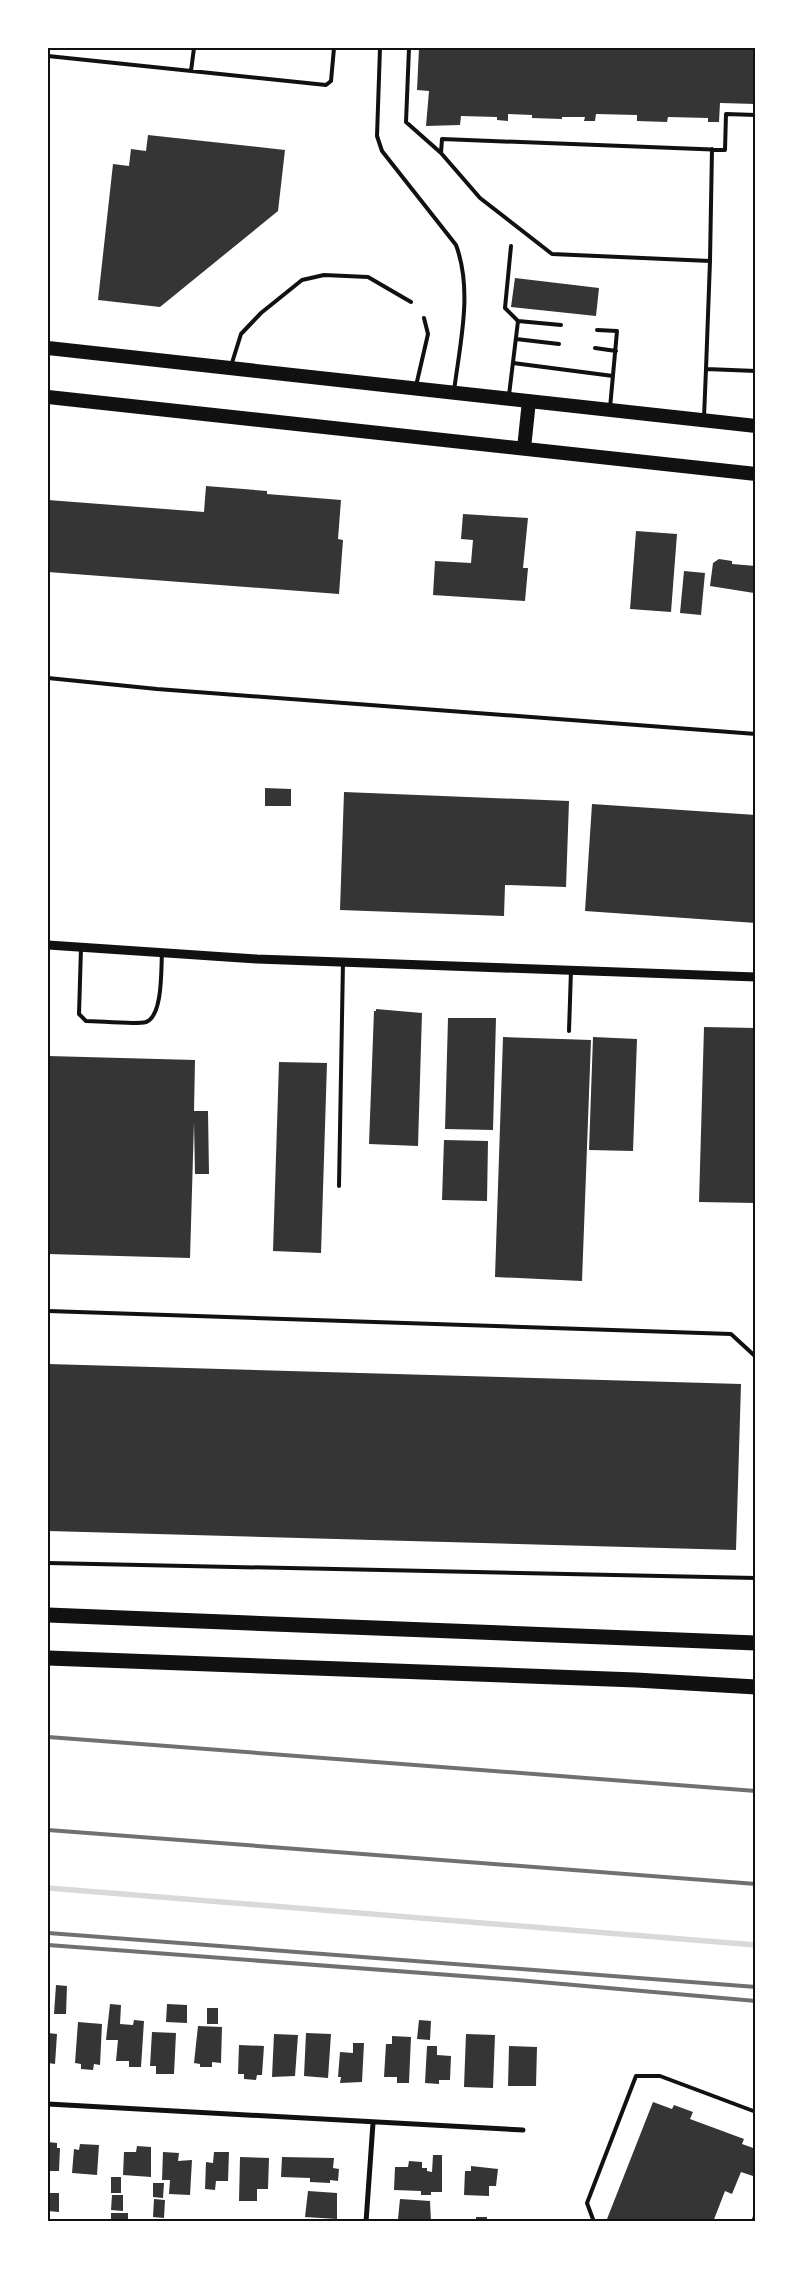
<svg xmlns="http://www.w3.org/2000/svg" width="803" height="2269" font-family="Overpass,sans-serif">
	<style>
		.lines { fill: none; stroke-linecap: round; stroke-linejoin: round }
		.stream { stroke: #d9d9d9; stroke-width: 5.5 }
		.building { fill: #353535 }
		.service { stroke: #111; stroke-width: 4 }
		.minor { stroke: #111; stroke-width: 5 }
		.tertiary { stroke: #111; stroke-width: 9 }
		.trunk { stroke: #111; stroke-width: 14 }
		.motorway { stroke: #111; stroke-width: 15 }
		.rail { stroke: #707070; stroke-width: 4 }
		.neatline { fill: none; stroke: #111; stroke-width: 2 }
	</style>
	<rect width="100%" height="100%" fill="#fff"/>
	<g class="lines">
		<!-- stream -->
		<path class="stream" d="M48,1888L756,1945"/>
	</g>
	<!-- building -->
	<path class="building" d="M419,48H756V104L720,103L719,122H708V118L668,117L667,122L637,121V115L596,114L595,121H584L585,117H562V119L532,118V115L508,114V121L497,120V117L461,116L460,125L426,126L429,91L417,90Z
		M148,135L285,150L278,211L160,307L98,300L113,164L129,166L131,149L146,151Z
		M515,278L599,288L596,316L511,307Z
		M206,486L267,491V494L341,500L338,539L343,540L339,594L48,572V500L204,512Z
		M463,514L528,518L523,568H528L525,601L433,595L435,561L471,563L473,540L461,539Z
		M636,531L677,534L671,612L630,609Z
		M719,559L732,561V564L756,566L754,593L710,586L713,563Z
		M684,571L705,573L701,615L680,613Z
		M265,788L291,789V806H265Z
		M344,792L569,801L566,887L505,885L504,916L340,910Z
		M592,804L756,815V923L585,911Z
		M376,1009L422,1013L418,1146L369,1144L374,1011H376Z
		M448,1018H496L493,1130L445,1129Z
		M704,1027L756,1028V1203L699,1202Z
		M503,1037L591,1040L582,1281L495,1277Z
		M593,1037L637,1039L633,1151L589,1150Z
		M48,1056L195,1060L194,1111H208L209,1174H195L194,1122L190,1258L48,1254Z
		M279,1062L327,1063L321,1253L273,1251Z
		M444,1140L488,1141L487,1201L442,1200Z
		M48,1364L741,1384L736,1550L48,1531Z
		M56,1985L67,1986L66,2014H54Z
		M110,2004L121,2005L120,2024L133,2025L134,2020L144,2021L141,2067H129V2061H116L118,2040H106Z
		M167,2004L187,2005V2023L166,2022Z
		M207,2008H218V2024H207Z
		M419,2020L431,2021L430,2040L417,2039Z
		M78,2022L102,2024L100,2065L94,2064L93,2070L81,2069V2064L75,2063Z
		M198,2026L222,2027L221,2063L212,2062V2067H200V2064L194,2063Z
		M152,2032L176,2033L174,2074H156V2066H150Z
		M48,2033L57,2034L55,2064L48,2063Z
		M306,2033L331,2034L328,2078L304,2076Z
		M274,2034L298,2035L295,2076L272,2077Z
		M466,2034L495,2035L493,2088L464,2087Z
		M392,2036L411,2037L409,2083H397V2077H384L386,2044H392Z
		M353,2043H364L362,2082L340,2083L341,2077H338L340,2052L353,2053Z
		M239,2045L264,2046L262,2075H257L256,2080L244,2079V2074H238Z
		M427,2046H437V2055L451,2056L450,2080H439V2084L425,2083Z
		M509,2046L537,2047L536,2086H508Z
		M653,2102L672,2109L674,2105L693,2112L690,2119L744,2139L742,2144L756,2149V2177L741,2172L732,2194L725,2191L713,2222H613L607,2219Z
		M48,2142L57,2143V2148H60L59,2171H48Z
		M80,2144L99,2145L97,2175L72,2173L74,2149L79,2150Z
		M137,2146L151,2147V2177L123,2175L124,2152H136Z
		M163,2152L179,2153L178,2161L192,2160L190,2195L169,2194L170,2180H162Z
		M214,2152H229L228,2181H216L215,2190L205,2189L206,2162L213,2163Z
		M433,2155H442V2192H431V2195H421V2191L394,2190L395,2167H408L409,2161L422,2162V2168H427V2171L432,2172Z
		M240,2157L269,2158L268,2189H257V2201H239Z
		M282,2157L334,2158L333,2168L339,2169L338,2181L330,2180V2183L310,2182V2178L281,2177Z
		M471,2166L498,2169L496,2186H489V2196L464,2195L465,2171H471Z
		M111,2177H121V2193H111Z
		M153,2183H164L163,2198L153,2197Z
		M308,2191L337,2193V2219L305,2217Z
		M48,2193H59V2212L48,2211Z
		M112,2195H123V2211L111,2210Z
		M154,2199L165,2200L164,2218L153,2217Z
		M400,2199L430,2201L431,2222H402V2219H398Z
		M111,2213H128V2222H111Z
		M476,2217H487V2222H476Z"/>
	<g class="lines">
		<!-- service -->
		<path class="service" d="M380,48L377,136L382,151L456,245C473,291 460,343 454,391
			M409,48L406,122L441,153
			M48,56L326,85L331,81L334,48
			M191,71L194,48
			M756,115L726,114L725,150L442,139L441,153L480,198L552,254L710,261L706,369L756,371
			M511,246L505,308L518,321
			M710,261L712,149
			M597,330L617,331L610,408
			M516,339L559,344
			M595,348L616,351
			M513,363L613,376
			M231,366L241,334L261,313L302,280L324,275L368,277L411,302
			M416,386L428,334L424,318
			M509,395L518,321L561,325
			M704,417L706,369
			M48,678L157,689L756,734
			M81,948L79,1014L86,1021C99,1021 136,1025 146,1022C163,1016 161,969 162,952
			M569,1031L571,970
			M339,1186L343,962
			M48,1311L731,1334L756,1357
			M48,1563L756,1578
			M594,2222L587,2203L636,2076H660L756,2112
			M753,2222L756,2214"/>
		<!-- minor -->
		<path class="minor" d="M48,2104L523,2130
			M366,2222L373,2123"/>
		<!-- tertiary -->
		<path class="tertiary" d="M48,945L257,959L756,977"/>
		<!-- trunk -->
		<path class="trunk" d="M48,348L756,426
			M48,397L756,474
			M524,448L529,401"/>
		<!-- motorway -->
		<path class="motorway" d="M48,1615L756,1643
			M48,1658L636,1680L756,1687"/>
		<!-- rail -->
		<path class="rail" d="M48,1737L756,1791
			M48,1830L756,1884
			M48,1933L756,1987
			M48,1945L517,1980L756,2001"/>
	</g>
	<!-- border -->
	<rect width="803" height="2269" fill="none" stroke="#ffffff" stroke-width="98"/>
	<rect x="49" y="49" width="705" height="2171" class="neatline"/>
</svg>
